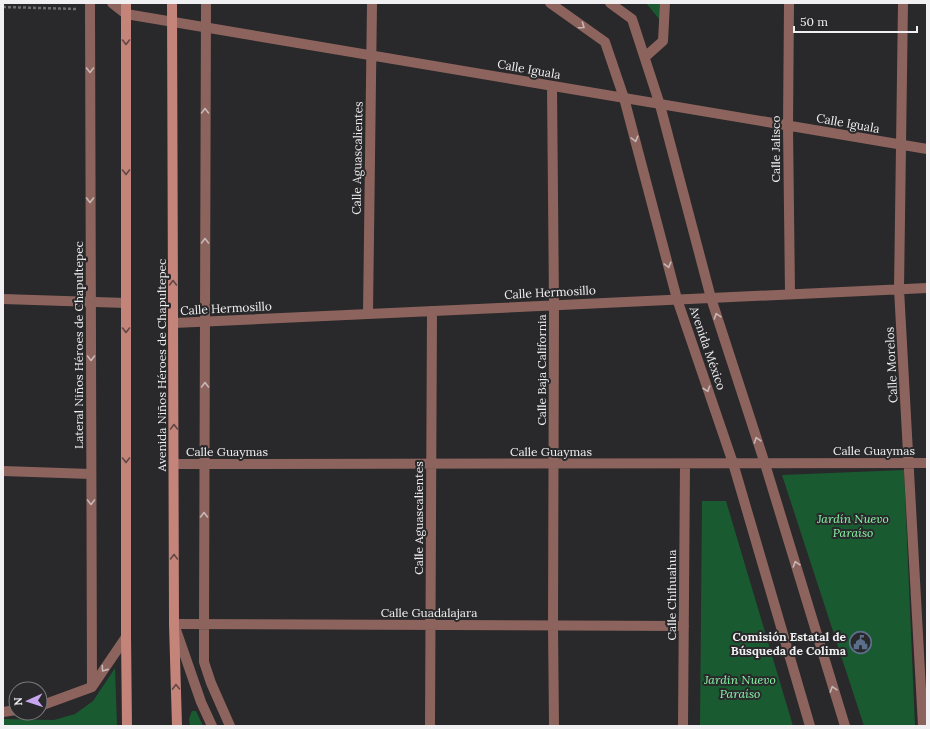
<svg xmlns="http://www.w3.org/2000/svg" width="930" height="729" font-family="Lora,serif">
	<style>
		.green { fill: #1a5a31 }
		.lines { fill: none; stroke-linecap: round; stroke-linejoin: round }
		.path { stroke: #6e6d6f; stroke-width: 2.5; stroke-dasharray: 3 2; stroke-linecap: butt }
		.minor { stroke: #8c645d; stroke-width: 10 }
		.tertiary { stroke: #8c645d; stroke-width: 10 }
		.secondary { stroke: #c5847a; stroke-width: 10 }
		.oneway { stroke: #c8b7b6 }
		.oneway2 { stroke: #604846 }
		.labels { text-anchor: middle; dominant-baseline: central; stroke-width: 4; stroke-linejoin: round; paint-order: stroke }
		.street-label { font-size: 12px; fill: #f0eff1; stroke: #29282a }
		.park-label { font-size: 12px; font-style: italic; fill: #88f8a8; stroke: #29282a }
		.poi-label { font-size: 12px; font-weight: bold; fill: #f0eff1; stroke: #29282a; text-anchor: end }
	</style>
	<rect width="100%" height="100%" fill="#29282a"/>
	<!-- green -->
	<path class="green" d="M646,3H660V20Z
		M904,470L915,726H864L782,475Z
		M702,501H726L793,726H700Z
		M115,668L117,726H3V719L54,720L75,714L93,701Z
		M192,711H196L203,726H190L189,719Z"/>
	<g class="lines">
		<!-- path -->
		<path class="path" d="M3,7L77,9"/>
		<!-- minor -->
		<path class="minor" d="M112,3L126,14L927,149
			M789,3L788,126L790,294
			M903,3L899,289L923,726
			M645,57L663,41L665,3
			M552,86L554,305L553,626L554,726
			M3,299L126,303
			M368,314L372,3
			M174,323L927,288
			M174,464L927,463
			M3,471L91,474
			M174,624L684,626
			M204,624V662L211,683L230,726
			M430,726L432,311
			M683,726L685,464"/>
		<!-- tertiary -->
		<path class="tertiary" d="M90,3L92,687
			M550,3L605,42L624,98L677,299L733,463L810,726
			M610,3L632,19L660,105L711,298L765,464L845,726
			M204,624L206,3
			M175,627L201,702L212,726
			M40,706L92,687L126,637
			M3,712L16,710"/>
		<!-- secondary -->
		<path class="secondary" d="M126,3V637L127,726
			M172,3L174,624L177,726"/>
	</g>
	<!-- one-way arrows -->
	<defs><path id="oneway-chevron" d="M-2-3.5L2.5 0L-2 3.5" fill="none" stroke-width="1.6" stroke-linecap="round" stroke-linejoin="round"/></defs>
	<g class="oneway">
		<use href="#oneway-chevron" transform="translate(582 26) rotate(35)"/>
		<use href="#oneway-chevron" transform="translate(90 70) rotate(90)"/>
		<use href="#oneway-chevron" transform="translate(205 111) rotate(-90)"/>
		<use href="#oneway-chevron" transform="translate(635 139) rotate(75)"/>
		<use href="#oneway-chevron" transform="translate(90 200) rotate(90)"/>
		<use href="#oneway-chevron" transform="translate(205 241) rotate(-90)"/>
		<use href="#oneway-chevron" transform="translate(668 265) rotate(75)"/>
		<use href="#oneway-chevron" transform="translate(717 316) rotate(-108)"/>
		<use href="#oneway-chevron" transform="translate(91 358) rotate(90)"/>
		<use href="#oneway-chevron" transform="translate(205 385) rotate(-90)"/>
		<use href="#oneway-chevron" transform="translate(707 389) rotate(71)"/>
		<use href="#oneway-chevron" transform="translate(757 440) rotate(-108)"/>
		<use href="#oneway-chevron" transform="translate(91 502) rotate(90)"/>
		<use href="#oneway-chevron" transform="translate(204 515) rotate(-90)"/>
		<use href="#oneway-chevron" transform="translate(796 564) rotate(-107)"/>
		<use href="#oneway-chevron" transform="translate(104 669) rotate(125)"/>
		<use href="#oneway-chevron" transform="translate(833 689) rotate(-107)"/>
	</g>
	<g class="oneway2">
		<use href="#oneway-chevron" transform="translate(126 42) rotate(90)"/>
		<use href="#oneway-chevron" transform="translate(126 172) rotate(90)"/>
		<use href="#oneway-chevron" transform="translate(173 283) rotate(-90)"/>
		<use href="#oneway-chevron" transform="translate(126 330) rotate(90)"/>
		<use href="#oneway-chevron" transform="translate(174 427) rotate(-90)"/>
		<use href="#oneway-chevron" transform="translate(126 460) rotate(90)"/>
		<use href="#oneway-chevron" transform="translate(174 557) rotate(-90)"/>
		<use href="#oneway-chevron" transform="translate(176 687) rotate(-91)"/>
	</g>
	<!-- icons -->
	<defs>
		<symbol id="civic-ring" viewBox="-11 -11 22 22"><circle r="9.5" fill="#29282a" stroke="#5c6f8a" stroke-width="1.5"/><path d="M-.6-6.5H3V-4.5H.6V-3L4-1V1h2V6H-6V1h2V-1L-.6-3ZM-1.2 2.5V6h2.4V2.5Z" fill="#5c6f8a"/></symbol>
	</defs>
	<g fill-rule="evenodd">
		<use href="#civic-ring" x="848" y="630" width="25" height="25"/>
	</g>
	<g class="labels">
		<!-- street labels -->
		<g class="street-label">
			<text transform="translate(529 69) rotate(10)">Calle Iguala</text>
			<text transform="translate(848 123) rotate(10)">Calle Iguala</text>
			<text transform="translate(775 149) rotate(-90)">Calle Jalisco</text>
			<text transform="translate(357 158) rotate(-89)">Calle Aguascalientes</text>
			<text transform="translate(550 292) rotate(-3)">Calle Hermosillo</text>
			<text transform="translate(226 308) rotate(-3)">Calle Hermosillo</text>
			<text transform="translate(78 345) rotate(-90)">Lateral Niños Héroes de Chapultepec</text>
			<text transform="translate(708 348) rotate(71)">Avenida México</text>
			<text transform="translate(161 365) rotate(-90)">Avenida Niños Héroes de Chapultepec</text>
			<text transform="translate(891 365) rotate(-93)">Calle Morelos</text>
			<text transform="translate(541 370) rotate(-90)">Calle Baja California</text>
			<text x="874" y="450">Calle Guaymas</text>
			<text x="227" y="451">Calle Guaymas</text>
			<text x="551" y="451">Calle Guaymas</text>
			<text transform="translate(418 518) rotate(-90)">Calle Aguascalientes</text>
			<text transform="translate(671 595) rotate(-90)">Calle Chihuahua</text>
			<text x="429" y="612">Calle Guadalajara</text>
		</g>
		<!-- park labels -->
		<g class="park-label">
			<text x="853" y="518">Jardín Nuevo<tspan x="853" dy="14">Paraíso</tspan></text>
			<text x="740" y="679">Jardin Nuevo<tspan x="740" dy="14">Paraíso</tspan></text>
		</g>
		<!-- poi labels -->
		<g class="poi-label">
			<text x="846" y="636">Comisión Estatal de<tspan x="846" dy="14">Búsqueda de Colima</tspan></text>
		</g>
	</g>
	<!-- border -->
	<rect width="930" height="729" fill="none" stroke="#f0eff1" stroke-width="8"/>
	<!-- north arrow -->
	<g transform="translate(28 701) rotate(267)"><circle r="19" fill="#29282a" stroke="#79787a"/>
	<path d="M0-3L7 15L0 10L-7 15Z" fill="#c7a6ef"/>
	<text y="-6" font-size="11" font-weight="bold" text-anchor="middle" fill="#f0eff1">N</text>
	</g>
	<!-- scale -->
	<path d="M794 26v6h123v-6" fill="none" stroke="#f0eff1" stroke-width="2"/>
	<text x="800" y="26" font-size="12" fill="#f0eff1" stroke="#29282a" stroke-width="3" paint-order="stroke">50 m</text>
</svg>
